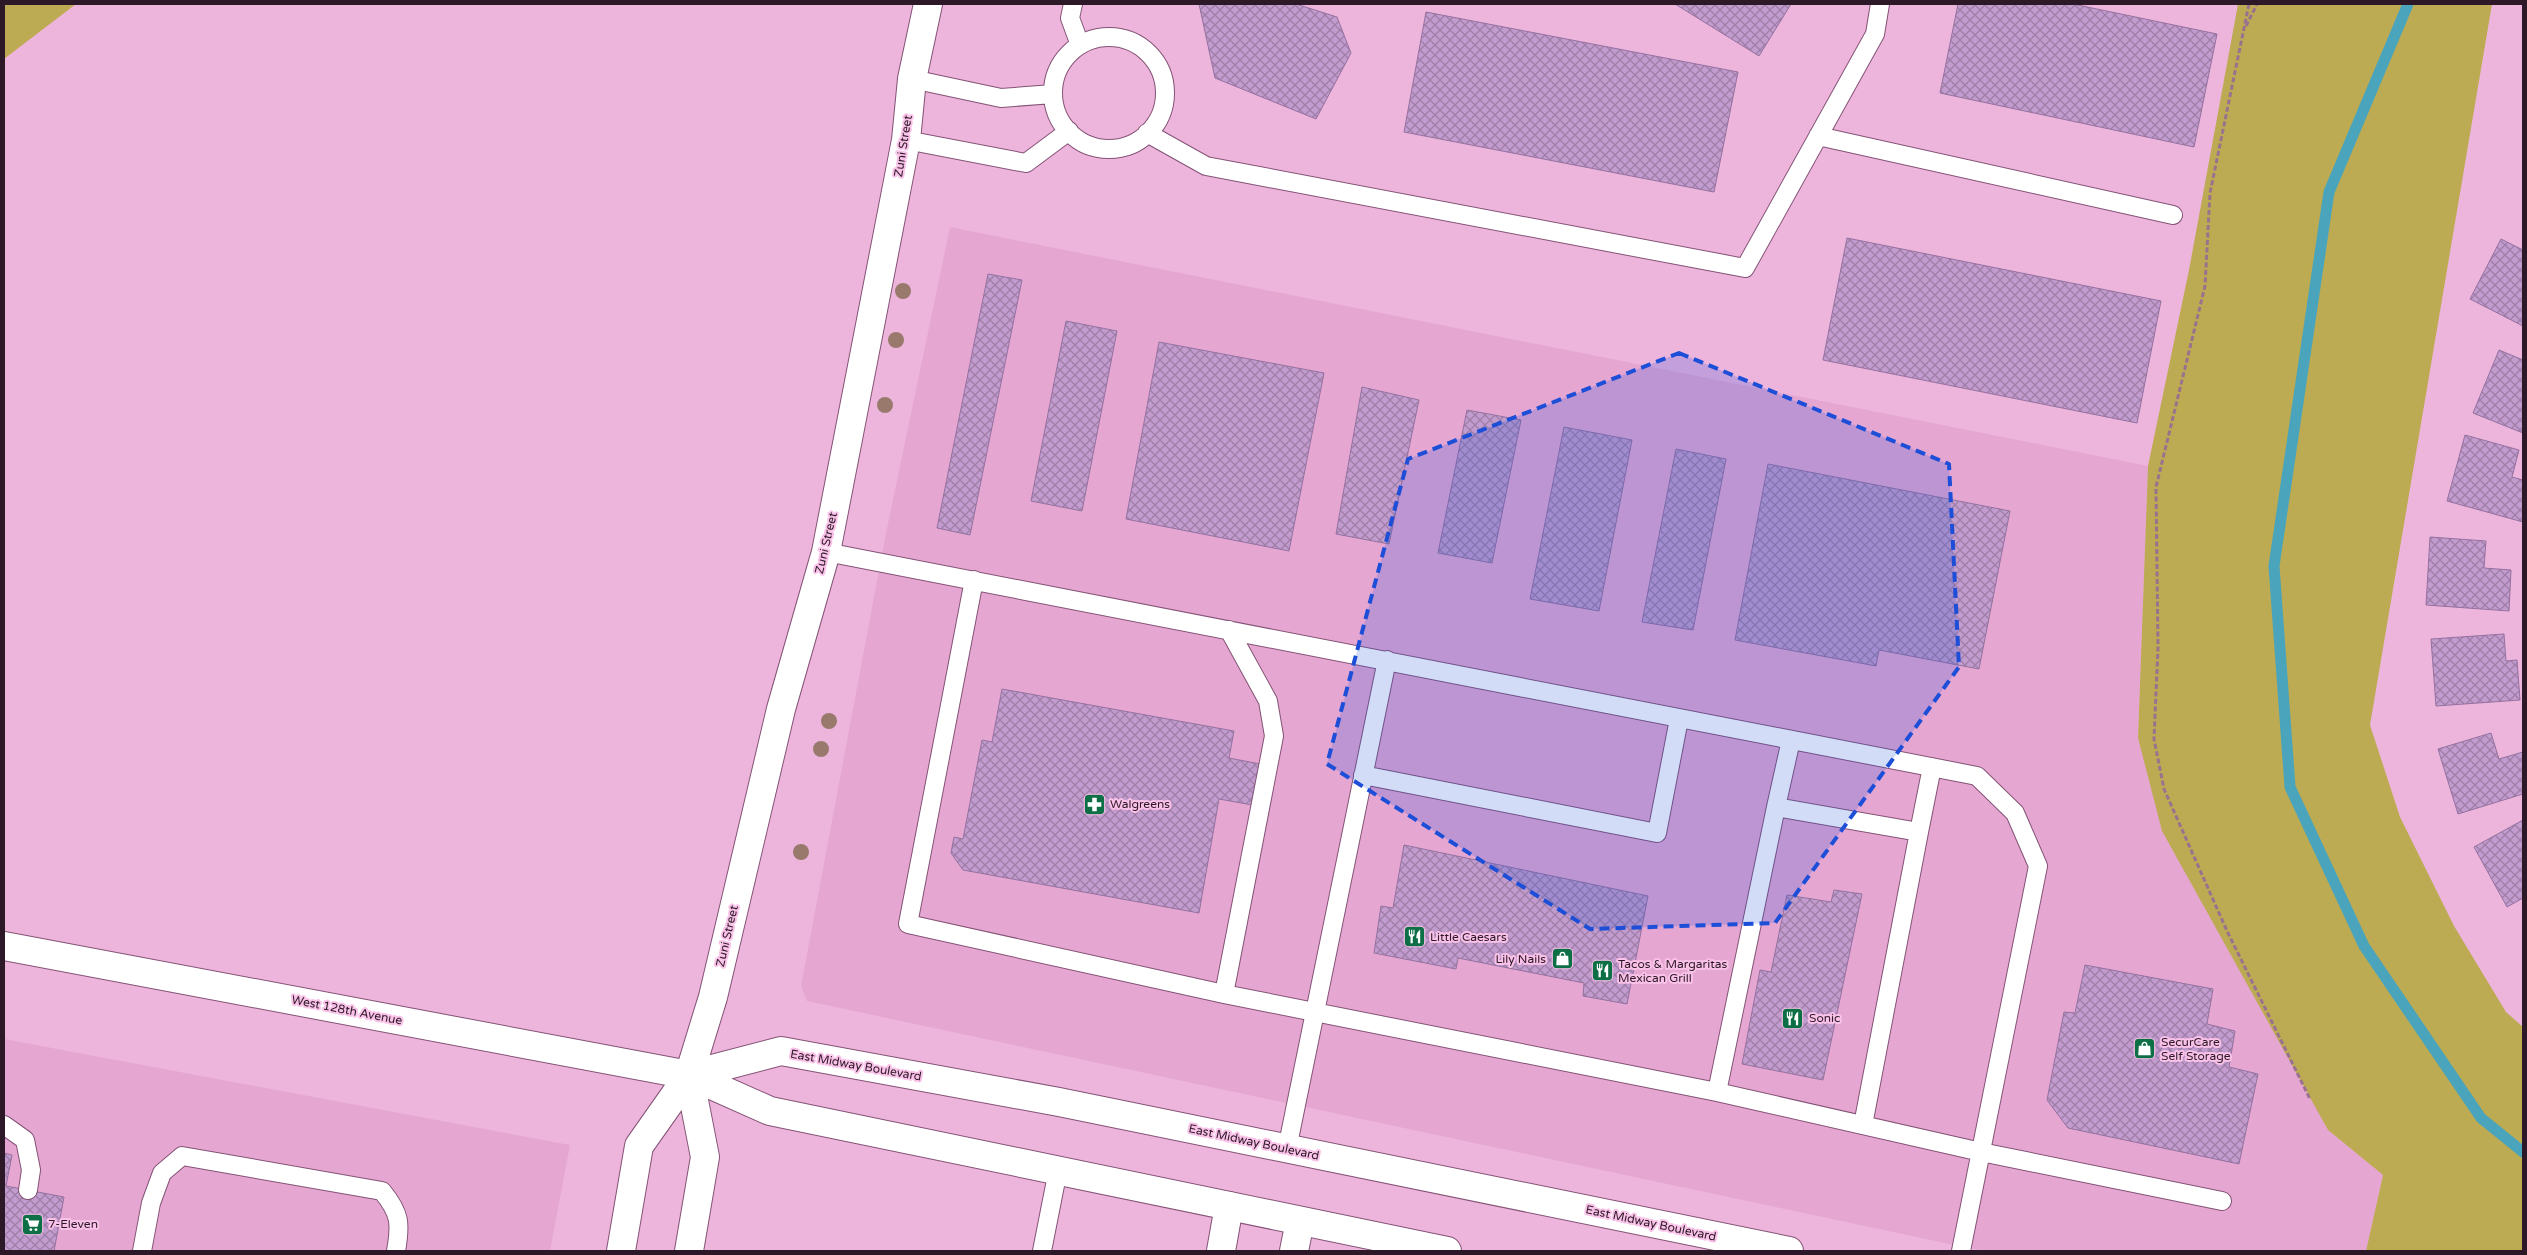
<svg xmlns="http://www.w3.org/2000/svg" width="2527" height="1255" font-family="'Varela Round',sans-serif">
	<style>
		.built { fill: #e5a7d2 }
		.park { fill: #bdab53 }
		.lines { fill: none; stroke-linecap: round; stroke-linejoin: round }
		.stream { stroke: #4aa4bc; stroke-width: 11 }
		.building { fill: url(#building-cross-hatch); stroke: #9571a0 }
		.service-casing { stroke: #845376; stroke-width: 20 }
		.minor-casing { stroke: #845376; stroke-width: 30 }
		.secondary-casing { stroke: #845376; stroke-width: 30 }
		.path { stroke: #9a728e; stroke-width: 3; stroke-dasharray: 5 2.5; stroke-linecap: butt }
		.service { stroke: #fff; stroke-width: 18 }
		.minor { stroke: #fff; stroke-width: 28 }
		.secondary { stroke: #fff; stroke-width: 28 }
		.tree { fill: #98796c }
		.marked { fill: #1d4ed8; fill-opacity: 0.2; stroke: #1d4ed8; stroke-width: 4; stroke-dasharray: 10 6; stroke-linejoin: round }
		.labels { text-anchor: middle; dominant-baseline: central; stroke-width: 4; stroke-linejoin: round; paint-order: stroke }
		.street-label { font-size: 12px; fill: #2c1826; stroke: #fac2e9 }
		.poi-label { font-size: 12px; fill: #2c1826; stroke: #fac2e9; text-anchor: start }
	</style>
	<defs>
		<pattern id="building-cross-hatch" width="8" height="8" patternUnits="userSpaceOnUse" patternTransform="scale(1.25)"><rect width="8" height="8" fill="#c29cce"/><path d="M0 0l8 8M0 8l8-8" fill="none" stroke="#9e7ea7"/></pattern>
	</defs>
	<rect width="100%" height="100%" fill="#edb5dc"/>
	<!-- built -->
	<path class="built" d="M950,227L2148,466L2138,738L2328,1130L2383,1175L2366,1251H1982L807,1001L801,986L886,533Z
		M4,1039L570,1145L550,1251H4Z"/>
	<!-- park -->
	<path class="park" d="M4,4H76L4,59Z
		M2238,4H2492L2370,725L2400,817L2454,926L2506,1012L2523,1027V1251H2366L2383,1175L2328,1130L2162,831L2138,738L2148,466L2189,270Z"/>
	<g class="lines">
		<!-- stream -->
		<path class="stream" d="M2408,4L2329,192L2274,566L2290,787L2364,946L2481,1118L2523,1152"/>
	</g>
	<!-- building -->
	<path class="building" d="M1199,4H1296L1337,17L1351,53L1316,119L1215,78Z
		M1675,4H1791L1759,56Z
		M1958,4H2073L2217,34L2194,147L1940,93Z
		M1426,12L1738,72L1714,192L1404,132Z
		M1847,238L2161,301L2137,423L1823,360Z
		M2501,239L2523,250V326L2470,299Z
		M988,274L1022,280L970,535L937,528Z
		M1066,321L1117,331L1082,511L1031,501Z
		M1159,342L1324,373L1289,551L1126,519Z
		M2499,350L2523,360V433L2473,413Z
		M1362,387L1419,400L1389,544L1336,534Z
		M1467,410L1521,420L1492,563L1438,553Z
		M1564,427L1632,440L1599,611L1530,599Z
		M2465,435L2519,450L2512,477L2523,480V522L2447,501Z
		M1676,449L1726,459L1693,630L1642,622Z
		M1768,464L2010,511L1979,669L1879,650L1876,666L1735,640Z
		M2430,537L2486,541L2484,568L2511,570L2509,611L2426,605Z
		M2504,634L2506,661L2517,660L2520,700L2436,706L2431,639Z
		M1002,689L1234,731L1229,758L1276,767L1269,808L1219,799L1199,913L963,870L951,853L954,837L963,839L982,740L992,742Z
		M2491,733L2499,759L2523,752V794L2458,814L2438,749Z
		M2523,820V898L2507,907L2474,847Z
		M1404,845L1648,896L1627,1004L1583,996L1584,983L1458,958L1456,969L1374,953L1381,906L1393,908Z
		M1834,890L1862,894L1823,1080L1742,1064L1760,970L1771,972L1787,895L1831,902Z
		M2085,965L2213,989L2207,1024L2235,1031L2229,1067L2258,1074L2239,1164L2068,1128L2047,1100L2064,1012L2075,1013Z
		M4,1153L12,1155L6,1186L64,1197L54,1251H4Z"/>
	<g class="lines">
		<defs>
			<path id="service" d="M1073,4L1070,18L1080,45
				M1053 93a56 56 0 1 1 112 0a56 56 0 1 1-112 0Z
				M912,79L1001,98L1053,94
				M1147,133L1206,166L1745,268L1875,34L1880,4
				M1818,136L2173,215
				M906,140L1026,163L1069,131
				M826,552L1977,776L2015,813L2038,866L1961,1251
				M974,580L908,924L1224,994L1717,1092L1981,1152L2222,1201
				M1363,775L1657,833L1679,719
				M1776,807L1791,740
				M1919,832L1932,767
				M1224,994L1274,736L1268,701L1229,630
				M1717,1092L1776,807L1919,832L1863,1125
				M4,1125L25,1140L31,1170L28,1190
				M1287,1149L1387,660
				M142,1251L151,1203L162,1173L182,1156L382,1191C400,1213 401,1223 396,1251
				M1042,1251L1058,1170"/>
			<path id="minor" d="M1221,1251L1229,1206
				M1294,1251L1300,1221"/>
			<path id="secondary" d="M4,946L689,1075L770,1111L1447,1251
				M689,1075L781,1051L1059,1102L1789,1251
				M621,1251L639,1146L689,1075L713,997L781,709L826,552L906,140L912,79L928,4
				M689,1251L705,1157L689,1075"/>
		</defs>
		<!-- service casing -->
		<use href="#service" class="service-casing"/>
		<!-- minor casing -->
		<use href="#minor" class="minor-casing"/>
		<!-- secondary casing -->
		<use href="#secondary" class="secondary-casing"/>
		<!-- path -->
		<path class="path" d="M2249,4L2210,193L2205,286L2156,487L2158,648L2154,739L2164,789L2227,931L2310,1099
			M2246,26L2257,4"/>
		<!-- service -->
		<use href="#service" class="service"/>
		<!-- minor -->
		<use href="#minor" class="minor"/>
		<!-- secondary -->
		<use href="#secondary" class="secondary"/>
	</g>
	<!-- trees -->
	<g class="tree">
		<circle cx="903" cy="291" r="8"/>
		<circle cx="896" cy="340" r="8"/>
		<circle cx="885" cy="405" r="8"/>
		<circle cx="829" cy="721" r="8"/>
		<circle cx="821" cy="749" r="8"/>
		<circle cx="801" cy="852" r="8"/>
	</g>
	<!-- marked area -->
	<path class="marked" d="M1679,353L1949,464L1959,667L1775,923L1590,929L1327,764L1408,459Z"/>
	<!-- icons -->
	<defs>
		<symbol id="pharmacy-square" viewBox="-11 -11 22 22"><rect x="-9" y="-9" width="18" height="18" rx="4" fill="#0d6f45" stroke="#fac2e9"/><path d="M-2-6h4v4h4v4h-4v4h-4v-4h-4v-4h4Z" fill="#fff"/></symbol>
		<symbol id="restaurant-square" viewBox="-11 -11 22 22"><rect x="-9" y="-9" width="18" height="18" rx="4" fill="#0d6f45" stroke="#fac2e9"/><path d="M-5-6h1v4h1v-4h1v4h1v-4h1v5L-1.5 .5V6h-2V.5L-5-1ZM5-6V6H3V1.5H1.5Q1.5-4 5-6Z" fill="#fff"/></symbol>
		<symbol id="shop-square" viewBox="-11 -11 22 22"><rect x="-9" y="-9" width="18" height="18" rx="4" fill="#0d6f45" stroke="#fac2e9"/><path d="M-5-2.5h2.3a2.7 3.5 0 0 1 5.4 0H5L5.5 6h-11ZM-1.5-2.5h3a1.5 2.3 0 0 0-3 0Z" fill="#fff"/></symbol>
		<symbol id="supermarket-square" viewBox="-11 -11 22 22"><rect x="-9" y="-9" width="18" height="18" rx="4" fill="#0d6f45" stroke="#fac2e9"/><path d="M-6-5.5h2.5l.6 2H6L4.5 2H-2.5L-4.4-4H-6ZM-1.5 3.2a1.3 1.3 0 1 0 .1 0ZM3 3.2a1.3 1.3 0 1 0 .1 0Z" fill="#fff"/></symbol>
	</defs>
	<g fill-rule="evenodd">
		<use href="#pharmacy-square" x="1082" y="792" width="25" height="25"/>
		<use href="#restaurant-square" x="1402" y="924" width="25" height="25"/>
		<use href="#shop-square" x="1550" y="946" width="25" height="25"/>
		<use href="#restaurant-square" x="1590" y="958" width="25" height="25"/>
		<use href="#restaurant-square" x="1780" y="1006" width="25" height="25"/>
		<use href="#shop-square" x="2132" y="1036" width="25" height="25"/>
		<use href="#supermarket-square" x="20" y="1212" width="25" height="25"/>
	</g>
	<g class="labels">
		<!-- street labels -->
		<g class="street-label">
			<text transform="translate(903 146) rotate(-81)">Zuni Street</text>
			<text transform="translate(826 543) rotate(-77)">Zuni Street</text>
			<text transform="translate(727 936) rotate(-77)">Zuni Street</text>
			<text transform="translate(347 1010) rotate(11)">West 128th Avenue</text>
			<text transform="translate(856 1065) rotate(10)">East Midway Boulevard</text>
			<text transform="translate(1254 1142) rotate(12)">East Midway Boulevard</text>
			<text transform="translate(1651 1223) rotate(12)">East Midway Boulevard</text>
		</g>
		<!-- poi labels -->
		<g class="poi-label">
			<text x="1110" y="804">Walgreens</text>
			<text x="1430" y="937">Little Caesars</text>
			<text x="1546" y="959" text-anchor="end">Lily Nails</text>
			<text x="1618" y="964">Tacos &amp; Margaritas<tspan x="1618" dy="14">Mexican Grill</tspan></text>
			<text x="1809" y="1018">Sonic</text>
			<text x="2161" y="1042">SecurCare<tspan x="2161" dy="14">Self Storage</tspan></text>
			<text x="48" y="1224">7-Eleven</text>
		</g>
	</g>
	<!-- border -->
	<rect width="2527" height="1255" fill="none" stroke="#2c1826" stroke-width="10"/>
</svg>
